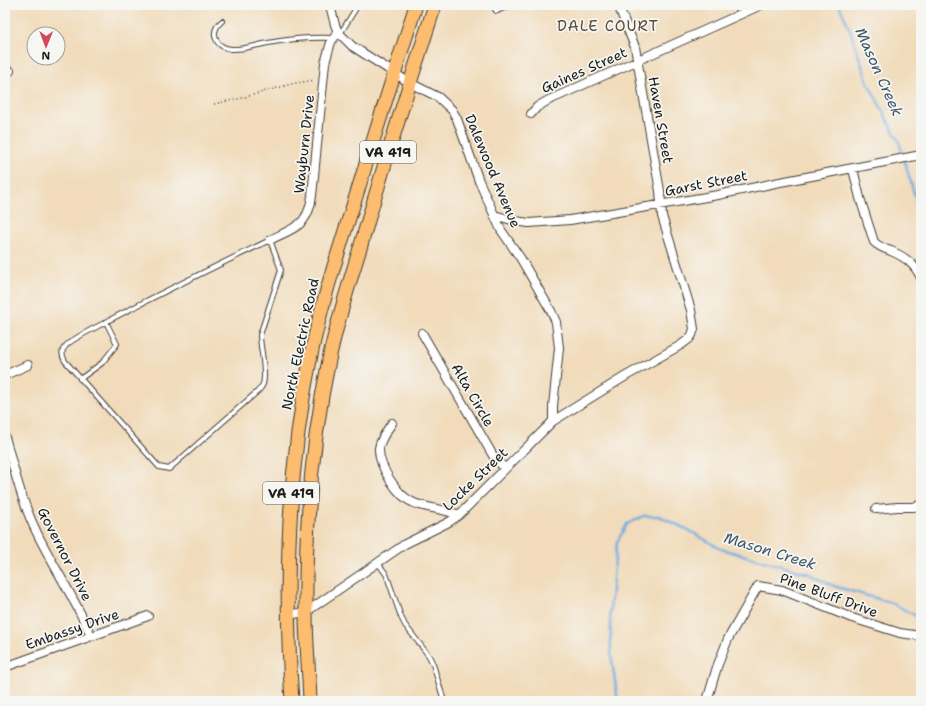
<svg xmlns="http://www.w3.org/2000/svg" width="926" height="706" font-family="'Shantell Sans',sans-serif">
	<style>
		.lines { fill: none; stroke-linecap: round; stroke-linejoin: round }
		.stream { stroke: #70abe0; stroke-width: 2.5 }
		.lane-casing { stroke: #3c3934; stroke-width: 6 }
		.street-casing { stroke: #3c3934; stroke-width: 10 }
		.primary-casing { stroke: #3c3934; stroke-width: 15 }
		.path { stroke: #3c3934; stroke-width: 1.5; stroke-dasharray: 1 3; stroke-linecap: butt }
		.lane { stroke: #fff; stroke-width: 4 }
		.street { stroke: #fff; stroke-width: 8 }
		.primary { stroke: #fcbd6f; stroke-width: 13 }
		.labels { text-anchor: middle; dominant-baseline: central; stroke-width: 3.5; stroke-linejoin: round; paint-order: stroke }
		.shield { fill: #f6f6f2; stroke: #5d5d5c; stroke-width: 1 }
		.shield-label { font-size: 13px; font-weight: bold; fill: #1c1c1c }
		.street-label { font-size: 14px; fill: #1c1c1c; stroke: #f6f6f2 }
		.neighbourhood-label { font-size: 15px; letter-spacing: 1px; fill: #5b4938; stroke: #f6f6f2 }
		.water-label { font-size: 15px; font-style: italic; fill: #3e556a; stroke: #f6f6f2 }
	</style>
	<rect width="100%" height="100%" fill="#f6f6f2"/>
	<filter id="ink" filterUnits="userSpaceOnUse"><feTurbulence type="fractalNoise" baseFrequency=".025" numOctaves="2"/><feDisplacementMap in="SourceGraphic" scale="8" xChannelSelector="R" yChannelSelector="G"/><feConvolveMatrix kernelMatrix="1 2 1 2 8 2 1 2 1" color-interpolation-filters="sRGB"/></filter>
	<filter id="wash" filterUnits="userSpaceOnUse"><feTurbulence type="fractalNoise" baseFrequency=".012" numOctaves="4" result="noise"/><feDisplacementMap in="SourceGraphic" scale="16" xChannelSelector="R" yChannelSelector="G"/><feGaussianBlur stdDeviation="0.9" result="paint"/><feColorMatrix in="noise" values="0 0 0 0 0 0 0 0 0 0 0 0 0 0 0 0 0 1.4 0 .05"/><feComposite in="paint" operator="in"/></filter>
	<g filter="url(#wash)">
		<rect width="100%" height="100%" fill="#f1dbba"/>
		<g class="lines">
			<!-- stream -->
			<path class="stream" d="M839,5L850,30L868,83L899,142L921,217
				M618,701L611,654L610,611L613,578L617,542L627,524L643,516H659L690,531L721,549L810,574L834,586L892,603L918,617L921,616"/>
		</g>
	</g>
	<g filter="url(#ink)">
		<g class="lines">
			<defs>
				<path id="lane" d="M222,21C209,32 215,47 231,49C243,50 256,45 268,43C289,39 311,37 333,38
					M340,34L358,5
					M270,240L281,270L260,335C260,349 267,371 263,384C262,387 259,390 257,392L169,469L159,467L65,361C62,356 61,351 65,347C69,340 95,328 104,323C158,294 214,267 270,240Z
					M80,379L102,363L117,344L106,322
					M378,563L386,574L389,582L401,617L405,625L429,656L433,664L444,701"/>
				<path id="street" d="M330,5L335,25L338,32L352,46L410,83L438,97L452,110L457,119L479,181L501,230L521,259L551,311L556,322L559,348L553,406V421
					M497,9L505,5
					M5,69L10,71
					M531,114L537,107L547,101L761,5
					M853,169L860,198L874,242C879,247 885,249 891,251C905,257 915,264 921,278
					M494,215L515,221L529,223L570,220L718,195L775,183L921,155
					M270,240C279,235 299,228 304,219C309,213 311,203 312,196L325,63L331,42L338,32
					M422,333L495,459L505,468
					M5,375L28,365
					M392,423C387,430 380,440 379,448C378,466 398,497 414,503C429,509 445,509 459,515
					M5,437C14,469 22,503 37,533C54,568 76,600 91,636
					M876,509L897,507H914L921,504
					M287,615L306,612L405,544L449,522L459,515L553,421L626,376L681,345L689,339L692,335L694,329L691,310L662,216L660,191L635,47L618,5
					M5,667L148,616
					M707,701L717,667L728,639L758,586L782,590L852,618L900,633L921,636"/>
				<path id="primary" d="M292,701C284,585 287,470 311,355C322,300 340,247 357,193C376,130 396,68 416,5
					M310,701C309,671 306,641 306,612C305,526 312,439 330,355C338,318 350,281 361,245C384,164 409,85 435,5"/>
			</defs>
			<!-- lane casing -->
			<use href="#lane" class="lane-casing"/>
			<!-- street casing -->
			<use href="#street" class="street-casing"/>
			<!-- primary casing -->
			<use href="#primary" class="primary-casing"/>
			<!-- path -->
			<path class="path" d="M214,104L242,98L291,84L315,80"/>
			<!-- lane -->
			<use href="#lane" class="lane"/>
			<!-- street -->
			<use href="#street" class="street"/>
			<!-- primary -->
			<use href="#primary" class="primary"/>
		</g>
	</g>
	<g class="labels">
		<!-- shield labels -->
		<g class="shield">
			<rect x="360" y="141" width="56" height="22" rx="3"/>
			<rect x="263" y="482" width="56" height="22" rx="3"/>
		</g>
		<g class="shield-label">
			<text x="388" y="152">VA 419</text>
			<text x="291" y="493">VA 419</text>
		</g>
		<!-- street labels -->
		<g class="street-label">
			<text transform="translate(584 70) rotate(-24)">Gaines Street</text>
			<text transform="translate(661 120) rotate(80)">Haven Street</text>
			<text transform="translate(304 144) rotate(-84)">Wayburn Drive</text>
			<text transform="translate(493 171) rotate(67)">Dalewood Avenue</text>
			<text transform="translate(706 183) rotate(-11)">Garst Street</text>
			<text transform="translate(300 344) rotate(-78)">North Electric Road</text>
			<text transform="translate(473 395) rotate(60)">Alta Circle</text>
			<text transform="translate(475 479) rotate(-44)">Locke Street</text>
			<text transform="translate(65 554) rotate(63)">Governor Drive</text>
			<text transform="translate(829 595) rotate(20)">Pine Bluff Drive</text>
			<text transform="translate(72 629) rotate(-19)">Embassy Drive</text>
		</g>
		<!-- neighbourhood labels -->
		<g class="neighbourhood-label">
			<text x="608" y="26">DALE COURT</text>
		</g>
		<!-- water labels -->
		<g class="water-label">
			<text transform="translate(879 72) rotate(66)">Mason Creek</text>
			<text transform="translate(770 551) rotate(17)">Mason Creek</text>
		</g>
	</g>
	<!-- margin -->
	<rect width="926" height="706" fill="none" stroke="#f6f6f2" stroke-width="20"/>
	<!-- north arrow -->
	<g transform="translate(46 46) rotate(181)"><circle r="19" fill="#f6f6f2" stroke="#9f9f9c"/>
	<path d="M0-3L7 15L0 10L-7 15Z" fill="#d1495b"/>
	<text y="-6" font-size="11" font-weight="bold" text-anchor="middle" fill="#1c1c1c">N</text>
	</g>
</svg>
